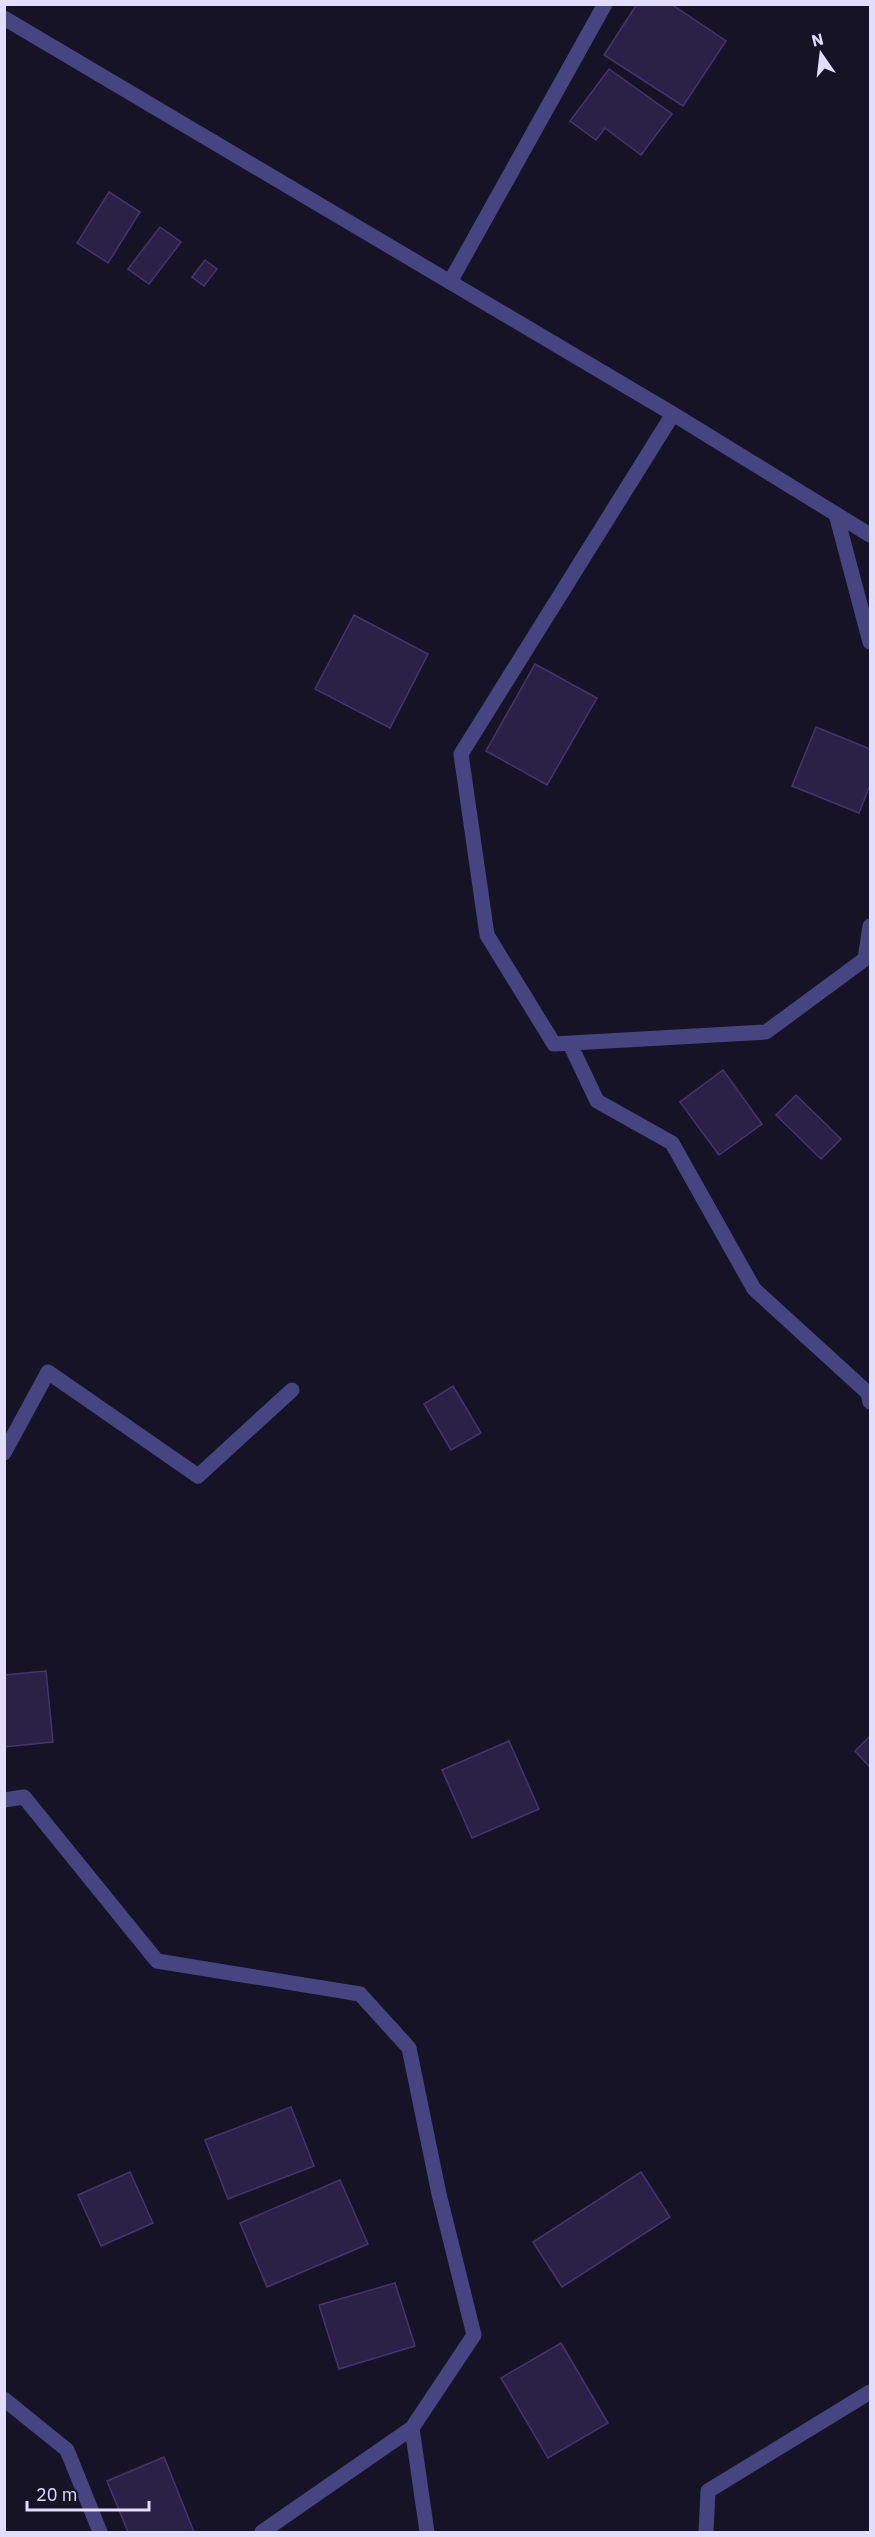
<svg xmlns="http://www.w3.org/2000/svg" width="875" height="2537" font-family="'IBM Plex Sans',sans-serif">
	<style>
		.building { fill: #2a2146; stroke: #43366f; stroke-width: 1.5 }
		.lines { fill: none; stroke-linecap: round; stroke-linejoin: round }
		.minor { stroke: #474481; stroke-width: 15 }
		.tertiary { stroke: #474481; stroke-width: 15 }
	</style>
	<rect width="100%" height="100%" fill="#171327"/>
	<!-- building -->
	<path class="building" d="M637,4H671L726,41L683,106L604,55Z
		M609,69L672,114L641,155L605,128L596,140L570,121Z
		M109,192L140,212L108,263L77,243Z
		M160,227L181,242L149,284L128,269Z
		M205,260L217,269L204,286L192,277Z
		M354,615L428,654L390,728L315,689Z
		M535,664L597,698L547,785L486,751Z
		M816,727L870,749V785L859,813L792,786Z
		M723,1070L762,1124L719,1155L680,1102Z
		M796,1095L841,1139L821,1159L776,1115Z
		M453,1386L481,1433L451,1450L424,1404Z
		M46,1671L53,1742L4,1747V1675Z
		M870,1736V1767L855,1751Z
		M509,1741L539,1809L472,1838L442,1770Z
		M291,2107L314,2166L228,2199L205,2140Z
		M130,2172L153,2223L101,2246L78,2195Z
		M641,2172L670,2217L562,2287L533,2242Z
		M340,2180L368,2244L267,2287L240,2223Z
		M395,2283L415,2346L339,2369L319,2305Z
		M561,2343L608,2423L548,2458L501,2378Z
		M164,2457L194,2532H128L107,2481Z"/>
	<g class="lines">
		<!-- minor -->
		<path class="minor" d="M450,282L605,4
			M673,414L461,754L487,935L554,1044L766,1032L865,959L870,926
			M836,514L870,642
			M570,1044L597,1101L672,1143L754,1289L868,1393L870,1402
			M4,1453L48,1372L198,1476L292,1390
			M4,1800L24,1797L157,1961L360,1994L409,2048L439,2194L474,2335L412,2428L427,2532
			M4,2399L67,2450L100,2532
			M262,2532L412,2428
			M706,2532L708,2491L870,2392"/>
		<!-- tertiary -->
		<path class="tertiary" d="M4,18L673,414L870,535"/>
	</g>
	<!-- border -->
	<rect width="875" height="2537" fill="none" stroke="#e1ddfb" stroke-width="12"/>
	<!-- north arrow -->
	<g transform="translate(821 54) rotate(346)" stroke="#171327" stroke-width="4.5" paint-order="stroke">
	<path d="M0-4.5L10 22L0 15L-10 22Z" fill="#e1ddfb"/>
	<text y="-9" font-size="16" font-weight="bold" text-anchor="middle" fill="#e1ddfb">N</text>
	</g>
	<!-- scale -->
	<path d="M27 2501v9h122v-9" fill="none" stroke="#e1ddfb" stroke-width="3"/>
	<text x="36" y="2501" font-size="18" fill="#e1ddfb" stroke="#171327" stroke-width="4.5" paint-order="stroke">20 m</text>
</svg>
